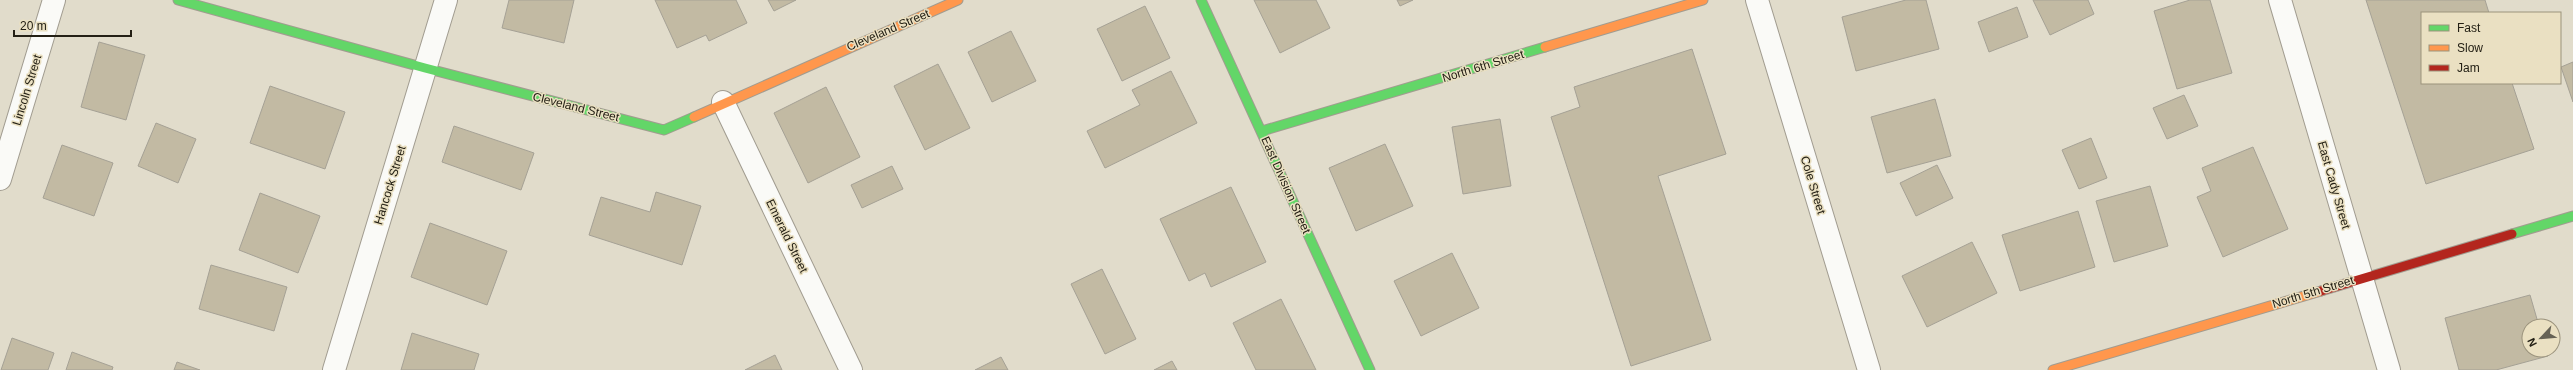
<svg xmlns="http://www.w3.org/2000/svg" width="2573" height="370" font-family="Arial,sans-serif">
	<style>
		.building { fill: #c2baa3; stroke: #a5a195 }
		.lines { fill: none; stroke-linecap: round; stroke-linejoin: round }
		.street-casing { stroke: #a19c90; stroke-width: 24 }
		.fast-casing { stroke: #a19c90; stroke-width: 11 }
		.slow-casing { stroke: #a19c90; stroke-width: 11 }
		.jam-casing { stroke: #a19c90; stroke-width: 11 }
		.street { stroke: #fafaf7; stroke-width: 22 }
		.fast { stroke: #63d668; stroke-width: 9 }
		.slow { stroke: #ff974d; stroke-width: 9 }
		.jam { stroke: #b3261e; stroke-width: 9 }
		.labels { text-anchor: middle; dominant-baseline: central; stroke-width: 3; stroke-linejoin: round; paint-order: stroke }
		.street-label { font-size: 12px; fill: #242015; stroke: #eae0c2 }
	</style>
	<rect width="100%" height="100%" fill="#e1dccb"/>
	<!-- building -->
	<path class="building" d="M509,0H574L564,43L502,28Z
		M655,0H736L747,23L709,41L706,35L677,48Z
		M768,0H796L774,11Z
		M1254,0H1316L1330,28L1280,53Z
		M1397,0H1413L1400,6Z
		M1906,0H1926L1939,49L1856,71L1842,17Z
		M2033,0H2088L2094,14L2050,35Z
		M2190,0H2210L2232,73L2177,89L2154,11Z
		M2366,0H2485L2489,13H2422V83H2512L2534,149L2426,184Z
		M1145,6L1170,58L1122,81L1097,29Z
		M2017,7L2028,37L1989,52L1978,22Z
		M1011,31L1036,81L992,102L968,52Z
		M99,42L145,55L126,120L81,107Z
		M1692,49L1726,154L1658,176L1711,340L1631,366L1551,117L1580,107L1574,87Z
		M2573,62V102L2561,67Z
		M938,64L970,128L925,150L894,86Z
		M1171,71L1197,123L1105,168L1087,131L1140,105L1132,90Z
		M270,86L345,112L325,169L250,143Z
		M826,87L860,157L808,183L774,113Z
		M2184,95L2198,126L2167,139L2153,108Z
		M1935,99L1951,156L1887,173L1871,117Z
		M1500,119L1511,186L1463,194L1452,127Z
		M156,123L196,139L178,183L138,166Z
		M454,126L534,153L521,190L442,162Z
		M2091,138L2107,178L2079,189L2062,150Z
		M1385,144L1413,206L1356,231L1329,168Z
		M62,145L113,163L94,216L43,198Z
		M2253,147L2288,229L2223,257L2197,197L2211,191L2202,168Z
		M1937,165L1953,198L1916,216L1900,183Z
		M892,166L903,189L862,208L851,185Z
		M2150,186L2168,246L2114,262L2096,201Z
		M1231,187L1266,262L1211,287L1205,273L1189,281L1160,219Z
		M656,192L701,206L682,265L589,235L601,197L650,212Z
		M260,193L320,216L298,273L239,250Z
		M2078,211L2095,267L2020,291L2002,235Z
		M430,223L507,251L487,305L411,277Z
		M1972,242L1997,293L1927,327L1902,276Z
		M1452,253L1479,308L1421,336L1394,281Z
		M211,265L287,287L274,331L199,309Z
		M1102,269L1136,339L1105,354L1071,284Z
		M2530,295L2539,326H2529V350H2546L2548,356L2496,370H2459L2445,318Z
		M1281,299L1316,370H1256L1233,323Z
		M412,333L479,354L474,370H401Z
		M12,338L54,353L48,370H1Z
		M72,352L113,367L112,370H66Z
		M775,355L782,370H745Z
		M1001,357L1008,370H975Z
		M1172,361L1177,370H1154Z
		M177,362L200,370H174Z"/>
	<g class="lines">
		<defs>
			<path id="street" d="M1757,0L1869,370
				M2280,0L2389,370
				M723,102L851,370
				M0,179L54,0
				M334,370L446,0"/>
			<path id="fast" d="M178,0L425,68L664,130L694,117
				M1201,0L1370,370
				M1262,131L1545,47
				M2512,234L2573,216"/>
			<path id="slow" d="M1545,47L1703,0
				M694,117L958,0
				M2053,370L2321,291"/>
			<path id="jam" d="M2321,291L2512,234"/>
		</defs>
		<!-- street casing -->
		<use href="#street" class="street-casing"/>
		<!-- fast casing -->
		<use href="#fast" class="fast-casing"/>
		<!-- slow casing -->
		<use href="#slow" class="slow-casing"/>
		<!-- jam casing -->
		<use href="#jam" class="jam-casing"/>
		<!-- street -->
		<use href="#street" class="street"/>
		<!-- fast -->
		<use href="#fast" class="fast"/>
		<!-- slow -->
		<use href="#slow" class="slow"/>
		<!-- jam -->
		<use href="#jam" class="jam"/>
	</g>
	<g class="labels">
		<!-- street labels -->
		<g class="street-label">
			<text transform="translate(888 30) rotate(-23)">Cleveland Street</text>
			<text transform="translate(1483 66) rotate(-17)">North 6th Street</text>
			<text transform="translate(27 90) rotate(-73)">Lincoln Street</text>
			<text transform="translate(576 107) rotate(14)">Cleveland Street</text>
			<text transform="translate(390 185) rotate(-73)">Hancock Street</text>
			<text transform="translate(1286 185) rotate(66)">East Division Street</text>
			<text transform="translate(1813 185) rotate(73)">Cole Street</text>
			<text transform="translate(2334 185) rotate(74)">East Cady Street</text>
			<text transform="translate(787 236) rotate(64)">Emerald Street</text>
			<text transform="translate(2313 292) rotate(-17)">North 5th Street</text>
		</g>
	</g>
	<!-- legend -->
	<rect x="2421" y="12" width="140" height="72" fill="#eae0c2" stroke="#9b937d"/>
	<rect x="2429" y="25" width="20" height="6" fill="#63d668" stroke="#9b937d"/>
	<text x="2457" y="32" font-size="12" fill="#242015">Fast</text>
	<rect x="2429" y="45" width="20" height="6" fill="#ff974d" stroke="#9b937d"/>
	<text x="2457" y="52" font-size="12" fill="#242015">Slow</text>
	<rect x="2429" y="65" width="20" height="6" fill="#b3261e" stroke="#9b937d"/>
	<text x="2457" y="72" font-size="12" fill="#242015">Jam</text>
	<!-- north arrow -->
	<g transform="translate(2541 338) rotate(244)"><circle r="19" fill="#eae0c2" stroke="#9b937d"/>
	<path d="M0-3L7 15L0 10L-7 15Z" fill="#666255"/>
	<text y="-6" font-size="11" font-weight="bold" text-anchor="middle" fill="#242015">N</text>
	</g>
	<!-- scale -->
	<path d="M14 30v6h117v-6" fill="none" stroke="#242015" stroke-width="2"/>
	<text x="20" y="30" font-size="12" fill="#242015" stroke="#eae0c2" stroke-width="3" paint-order="stroke">20 m</text>
</svg>
